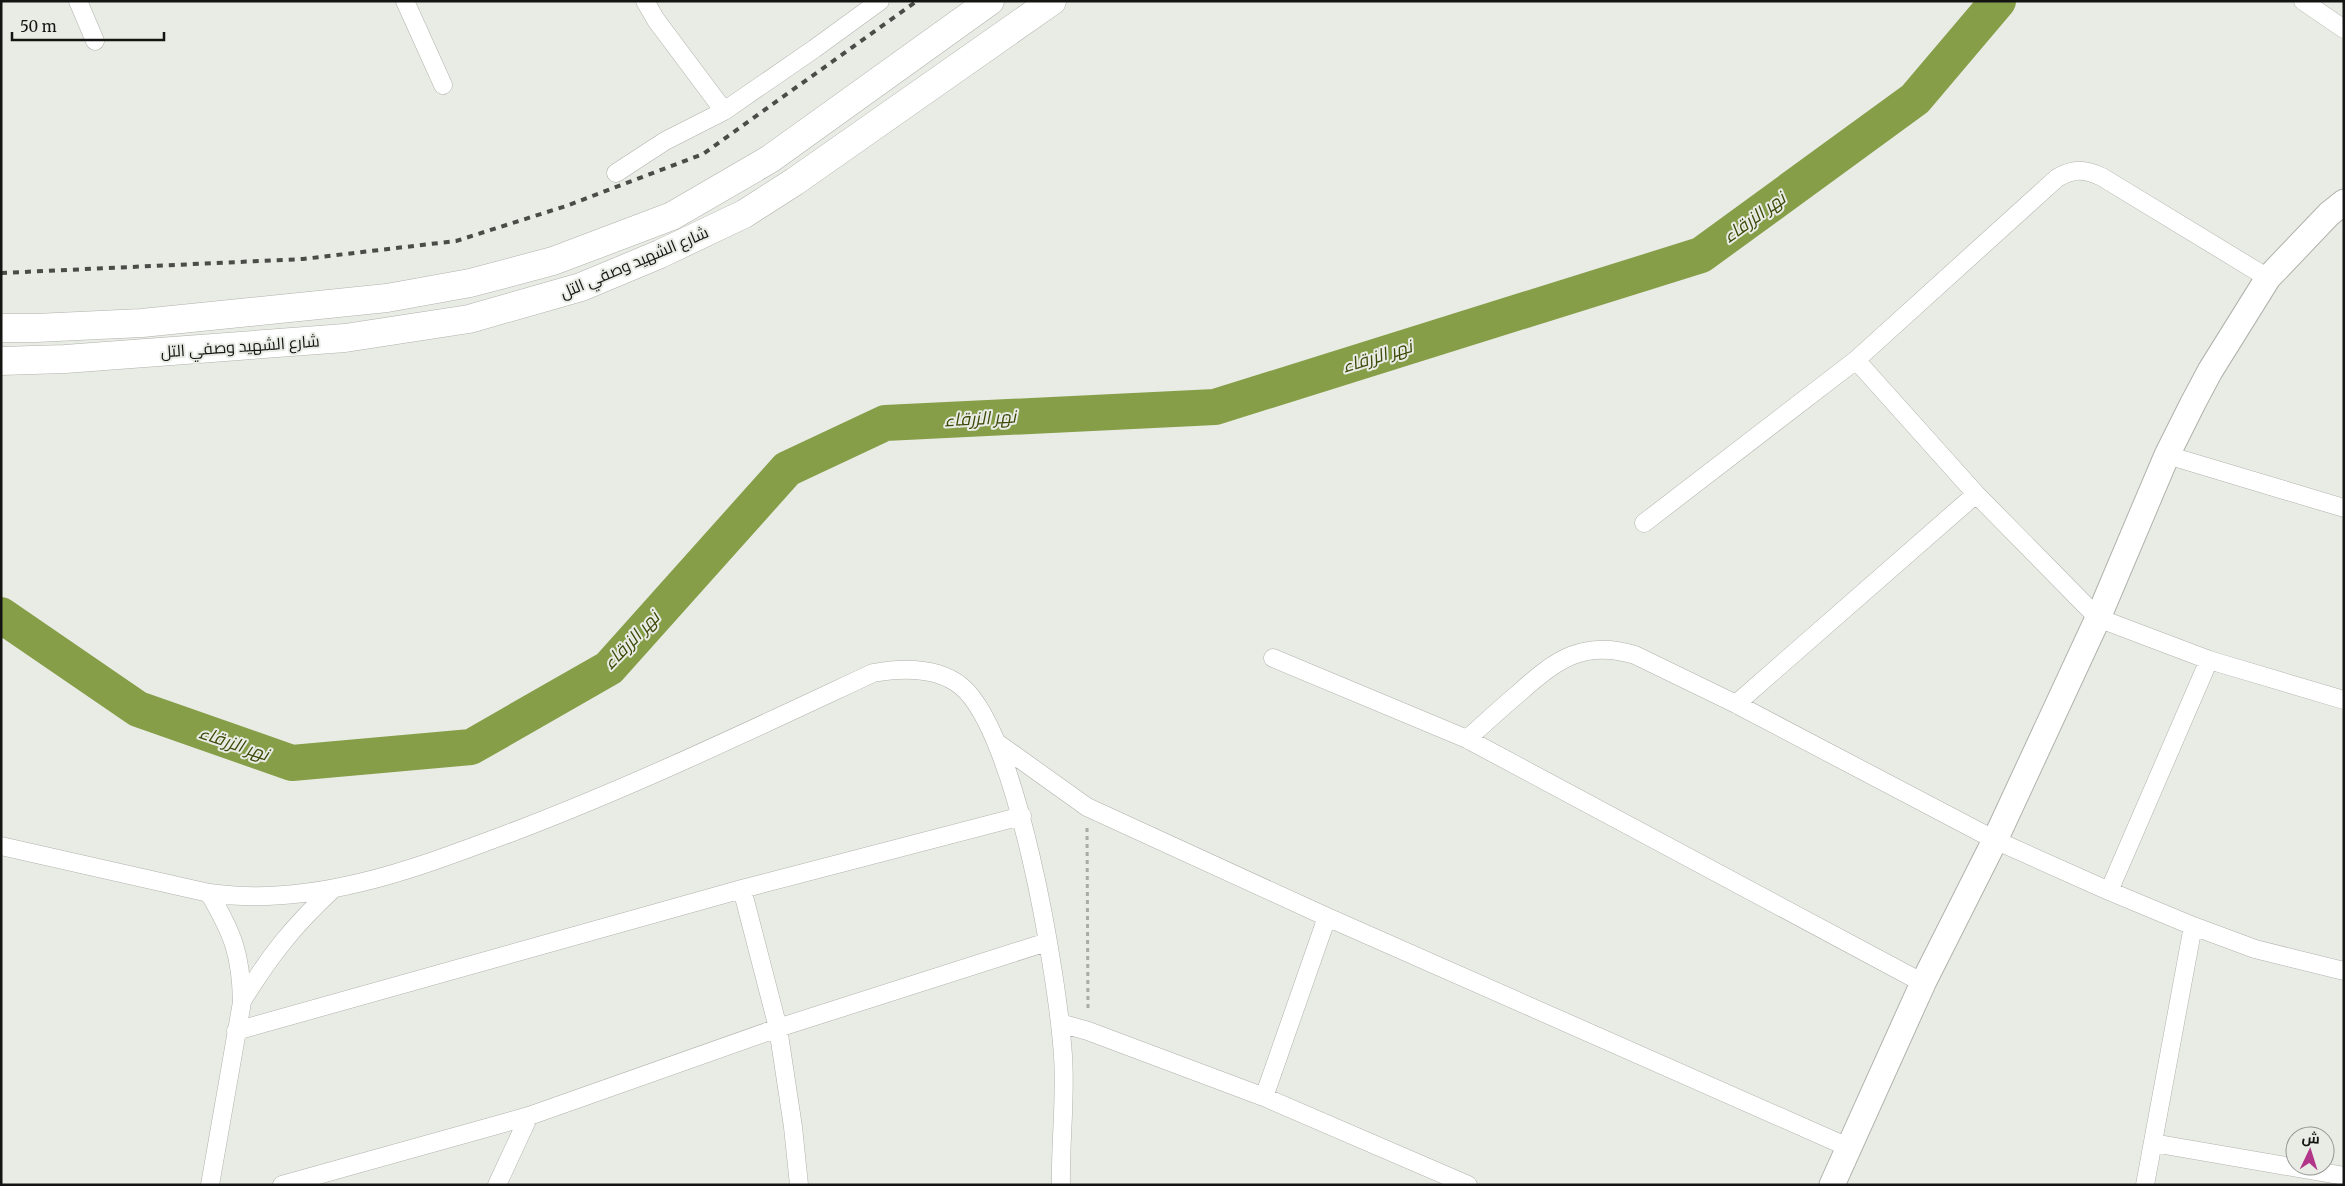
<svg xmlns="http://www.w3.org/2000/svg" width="2345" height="1186" font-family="Merriweather,Cairo,serif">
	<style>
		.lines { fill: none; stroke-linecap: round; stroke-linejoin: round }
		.river { stroke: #869e48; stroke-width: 36 }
		.street-casing { stroke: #b0b2ac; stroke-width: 19 }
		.secondary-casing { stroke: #b0b2ac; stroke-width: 27 }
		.primary-casing { stroke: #b0b2ac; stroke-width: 29 }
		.path { stroke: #a9aba6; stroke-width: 3; stroke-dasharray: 4 4; stroke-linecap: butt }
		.street { stroke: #fff; stroke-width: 18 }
		.secondary { stroke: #fff; stroke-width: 25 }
		.primary { stroke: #fff; stroke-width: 28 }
		.rail { stroke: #4b4b48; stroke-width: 4; stroke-dasharray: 6 6; stroke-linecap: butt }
		.labels { text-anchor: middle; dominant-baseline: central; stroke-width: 4; stroke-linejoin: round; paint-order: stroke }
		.street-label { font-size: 16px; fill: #141412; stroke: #e9ece5 }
		.water-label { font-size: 18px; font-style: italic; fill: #3b4a08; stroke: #e9ece5 }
	</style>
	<rect width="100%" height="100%" fill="#e9ece5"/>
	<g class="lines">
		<!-- river -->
		<path class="river" d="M1,615L138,709L292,763L471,747L609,668L787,469L885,423L1215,407L1701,255L1915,99L1998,1"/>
		<defs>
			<path id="street" d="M78,1L95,41
				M405,1L443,85
				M645,1L656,20L724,111
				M2303,1L2344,29
				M616,173L665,141L724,111L814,49L880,1
				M1856,360L1976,494L2098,618L2209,660L2344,700
				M2167,455L2344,508
				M1644,523L1856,360L2057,178C2074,168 2085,169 2102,177L2268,278
				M1273,658L1467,739L1923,983
				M1736,704L1976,494
				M1467,739C1484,724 1501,708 1519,693C1555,660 1584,639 1635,655L1736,704L1995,840L2109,891L2193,926L2255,949L2344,971
				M996,742L1087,807L1327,917L1850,1148
				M1,846L209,893C313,908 414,869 510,833C634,786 753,729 873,673C901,668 937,667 961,686C1018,733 1058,979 1063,1056C1066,1099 1060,1142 1061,1185
				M742,889L778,1028L793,1127L799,1185
				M2109,891L2209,660
				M209,893C233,934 241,954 242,1002L210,1185
				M242,1001C269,957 293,926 332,890
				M1060,1023L1088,1031L1264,1097L1468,1185
				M236,1031L742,889L1022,816
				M1264,1097L1327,917
				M2153,1143L2344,1176
				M282,1185L529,1116L778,1028L1047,942
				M497,1185L529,1116
				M2145,1185L2193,926"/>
			<path id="secondary" d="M1832,1185L1923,983L1995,840L2098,618L2167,455L2193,403L2210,371L2268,278L2329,214L2344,202"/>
			<path id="primary" d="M1,328H36L142,323L387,298L470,283L553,261L672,216L770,159L990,1
				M1,361L65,359L345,338L469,319L581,287L660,254L744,214L794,182L1052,1"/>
		</defs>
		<!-- street casing -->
		<use href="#street" class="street-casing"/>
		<!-- secondary casing -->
		<use href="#secondary" class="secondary-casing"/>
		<!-- primary casing -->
		<use href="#primary" class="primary-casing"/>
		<!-- path -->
		<path class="path" d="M1087,828L1088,1012"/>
		<!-- street -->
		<use href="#street" class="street"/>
		<!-- secondary -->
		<use href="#secondary" class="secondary"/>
		<!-- primary -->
		<use href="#primary" class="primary"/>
		<!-- rail -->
		<path class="rail" d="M1,273L303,259L456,241L566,206L703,154L917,1"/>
	</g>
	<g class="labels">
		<!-- street labels -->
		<g class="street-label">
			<text transform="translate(634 262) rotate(-23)">شارع الشهيد وصفي التل</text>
			<text transform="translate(240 346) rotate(-4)">شارع الشهيد وصفي التل</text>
		</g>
		<!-- water labels -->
		<g class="water-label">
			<text transform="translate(1754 217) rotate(-36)">نهر الزرقاء</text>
			<text transform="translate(1377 356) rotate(-17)">نهر الزرقاء</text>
			<text transform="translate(980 418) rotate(-3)">نهر الزرقاء</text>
			<text transform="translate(631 640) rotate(-46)">نهر الزرقاء</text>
			<text transform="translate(234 743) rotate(19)">نهر الزرقاء</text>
		</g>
	</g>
	<!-- border -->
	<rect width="2345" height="1186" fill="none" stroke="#141412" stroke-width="5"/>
	<!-- north arrow -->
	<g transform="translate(2310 1151) rotate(4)"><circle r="24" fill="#e9ece5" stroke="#949691"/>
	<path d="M0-4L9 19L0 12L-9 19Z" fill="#b13689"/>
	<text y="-8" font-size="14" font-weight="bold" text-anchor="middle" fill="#141412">ش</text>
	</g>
	<!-- scale -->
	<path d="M12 32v8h152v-8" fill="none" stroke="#141412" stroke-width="2.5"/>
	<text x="20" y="32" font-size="15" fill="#141412" stroke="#e9ece5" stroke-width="4" paint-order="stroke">50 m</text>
</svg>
